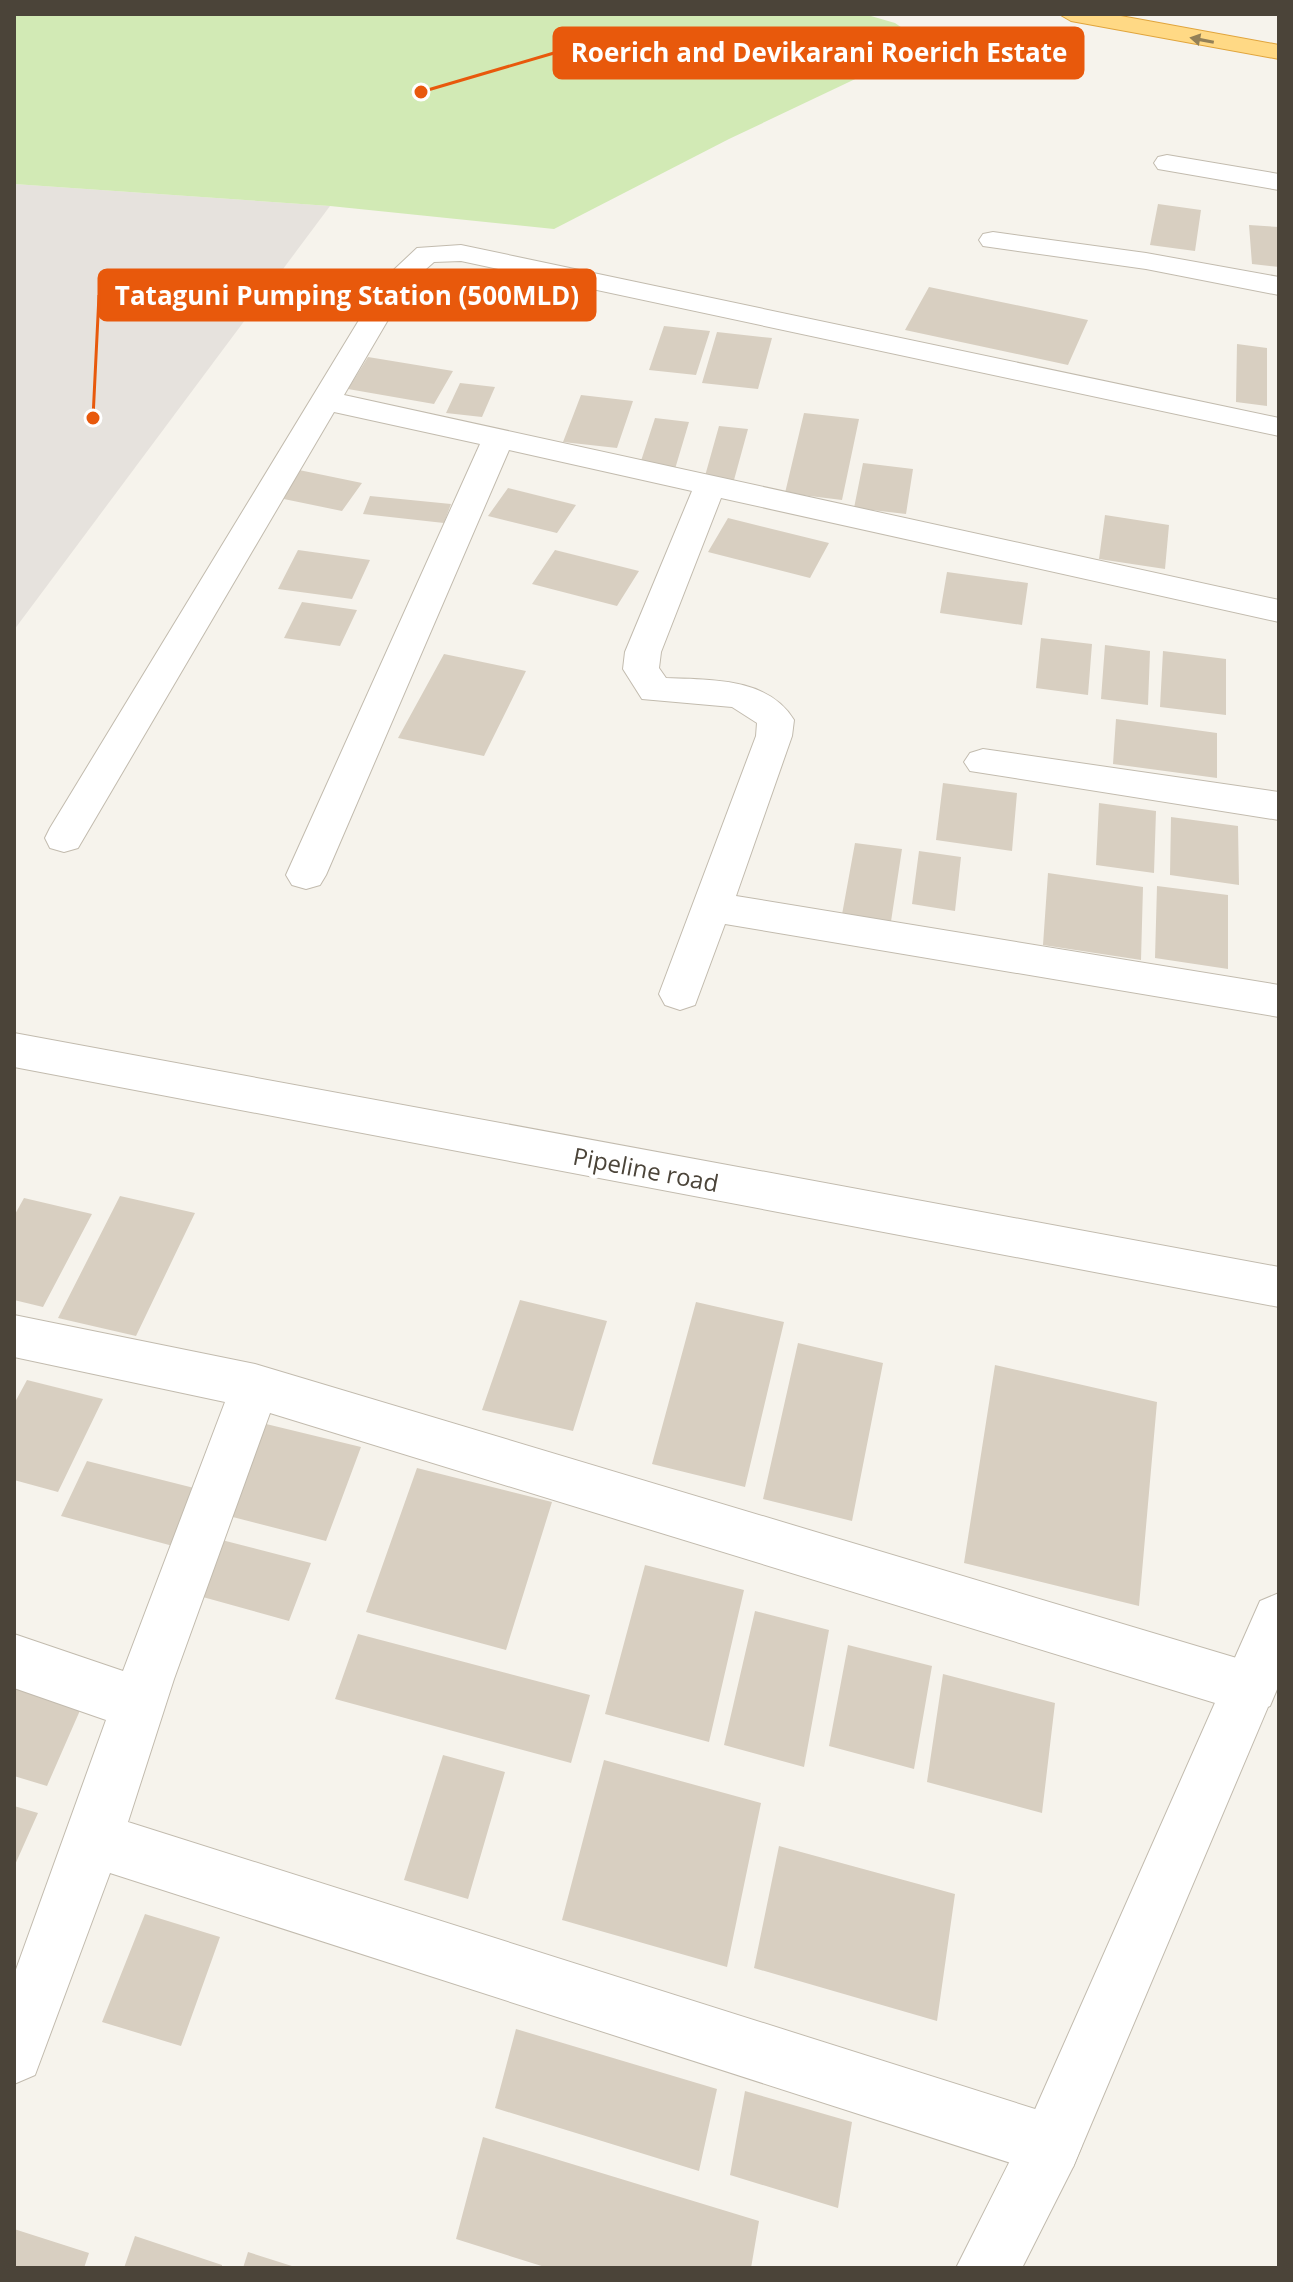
<svg xmlns="http://www.w3.org/2000/svg" width="1293" height="2282" font-family="'Open Sans',sans-serif">
	<style>
		.industrial { fill: #e6e2dd }
		.green { fill: #d2eab5 }
		.building { fill: #d8cfc1 }
		.lines { fill: none; stroke-linecap: round; stroke-linejoin: round }
		.minor-casing { stroke: #c2bbae; stroke-width: 2 }
		.tertiary-casing { stroke: #c2bbae; stroke-width: 2 }
		.trunk-casing { stroke: #e0a43c; stroke-width: 2 }
		.minor { fill: #fff; fill-rule: evenodd }
		.tertiary { fill: #fff; fill-rule: evenodd }
		.trunk { fill: #ffd985; fill-rule: evenodd }
		.oneway { fill: #938057 }
		.labels { text-anchor: middle; dominant-baseline: central; stroke-width: 8; stroke-linejoin: round; paint-order: stroke }
		.street-label { font-size: 24px; fill: #4b4439; stroke: #fff }
		.leader { fill: none; stroke: #e8590c; stroke-width: 3 }
		.callout-dot { fill: #e8590c; stroke: #fff; stroke-width: 3 }
		.callout { fill: #e8590c; stroke: #e8590c; stroke-width: 3 }
		.callout-label { font-size: 26px; text-anchor: middle; font-weight: bold; fill: #fff }
	</style>
	<rect width="100%" height="100%" fill="#f6f3ec"/>
	<!-- industrial -->
	<path class="industrial" d="M14,184L330,206L14,630Z"/>
	<!-- green -->
	<path class="green" d="M14,14H864L895,23L927,45L729,139L554,229L330,206L14,184Z"/>
	<!-- building -->
	<path class="building" d="M1158,204L1201,210L1195,251L1150,245Z
		M1249,225L1279,227V267L1252,264Z
		M929,287L1088,320L1068,365L905,330Z
		M664,326L710,331L696,375L649,370Z
		M717,332L772,338L758,389L702,383Z
		M1237,344L1267,348V406L1236,402Z
		M368,357L453,371L434,404L348,389Z
		M460,383L495,387L482,417L446,413Z
		M581,395L633,401L617,448L563,442Z
		M804,413L859,419L842,500L785,493Z
		M655,418L689,422L675,469L640,464Z
		M719,426L748,429L734,480L705,476Z
		M863,463L913,469L906,514L854,508Z
		M299,470L362,483L342,511L279,498Z
		M508,488L576,505L557,533L488,516Z
		M370,496L451,504L444,523L363,514Z
		M1105,515L1169,525L1165,569L1099,559Z
		M728,518L829,543L810,578L708,552Z
		M298,550L370,560L352,599L278,589Z
		M555,550L639,571L617,606L532,584Z
		M947,572L1028,583L1022,625L940,613Z
		M302,602L357,610L340,646L284,638Z
		M1041,638L1092,644L1088,695L1036,688Z
		M1105,645L1150,651L1148,705L1101,699Z
		M1163,651L1226,659V715L1160,707Z
		M444,654L526,671L484,756L398,738Z
		M1116,719L1217,733V778L1113,764Z
		M943,783L1017,793L1012,851L936,840Z
		M1099,803L1156,811L1154,873L1096,865Z
		M1171,817L1238,826L1239,885L1170,875Z
		M855,843L902,849L890,928L841,920Z
		M919,851L961,857L955,911L912,904Z
		M1048,873L1143,887L1141,960L1043,945Z
		M1157,886L1228,895V969L1155,958Z
		M120,1196L195,1213L136,1336L58,1318Z
		M24,1198L92,1214L43,1307L14,1300V1216Z
		M520,1300L607,1321L573,1431L482,1410Z
		M696,1302L784,1322L745,1487L652,1464Z
		M798,1343L883,1363L852,1521L763,1499Z
		M995,1365L1157,1402L1139,1606L964,1563Z
		M27,1380L103,1399L58,1492L14,1480V1404Z
		M262,1423L361,1447L326,1541L225,1515Z
		M87,1461L198,1489L173,1546L61,1516Z
		M417,1468L552,1502L506,1650L366,1612Z
		M214,1538L311,1563L289,1621L192,1594Z
		M645,1565L744,1590L709,1742L605,1714Z
		M755,1611L829,1630L804,1767L724,1745Z
		M358,1634L590,1695L571,1763L335,1699Z
		M848,1645L932,1666L914,1769L829,1746Z
		M943,1674L1055,1703L1042,1813L927,1782Z
		M14,1679L85,1699L47,1786L14,1776Z
		M443,1755L505,1772L468,1899L404,1880Z
		M604,1760L761,1803L727,1967L562,1920Z
		M14,1806L38,1813L14,1867Z
		M779,1846L955,1894L937,2021L754,1968Z
		M145,1914L220,1937L181,2046L102,2022Z
		M516,2029L717,2089L699,2171L495,2108Z
		M745,2091L852,2122L838,2208L730,2175Z
		M483,2137L759,2221L751,2268H548L456,2239Z
		M14,2229L89,2253L84,2268H14Z
		M135,2236L222,2265V2268H124Z
		M248,2252L295,2267V2268H243Z"/>
	<g class="lines">
		<defs>
			<path id="minor" d="M1167,155L1279,174V190L1158,169L1154,163L1158,157Z
				M993,232L1146,253L1279,277V295L1146,269L983,246L979,240L983,234Z
				M461,245L1279,418V436L461,261L434,262L409,284L344,395L1279,600V622L721,498L661,652L659,668L666,678C710,680 768,677 794,720L792,736L736,896L1279,985V1017L725,924L695,1005L680,1010L665,1005L659,994L756,736L757,723L732,707L642,699L623,669L625,652L692,491L509,450L326,875L320,885L306,889L292,885L286,875L480,444L334,412L78,848L64,852L50,848L45,838L50,828L384,279L417,248Z
				M983,749L1279,792V820L970,771L964,762L970,753Z
				M14,1033L1279,1267V1307L14,1067Z
				M14,1315L255,1364L1270,1668L1278,1687L1270,1706L1251,1714L270,1413L174,1679L128,1822L1051,2114L1073,2123L1082,2145L1073,2167L1051,2176L110,1873L35,2075L14,2084V1975L106,1720L14,1688V1634L123,1671L225,1402L14,1357Z"/>
			<path id="tertiary" d="M1279,1593V1681L1073,2167L1022,2268H956L1029,2123L1260,1601Z"/>
			<path id="trunk" d="M1059,14H1110L1279,45V59L1071,21Z"/>
		</defs>
		<!-- minor casing -->
		<use href="#minor" class="minor-casing"/>
		<!-- tertiary casing -->
		<use href="#tertiary" class="tertiary-casing"/>
		<!-- trunk casing -->
		<use href="#trunk" class="trunk-casing"/>
		<!-- minor -->
		<use href="#minor" class="minor"/>
		<!-- tertiary -->
		<use href="#tertiary" class="tertiary"/>
		<!-- trunk -->
		<use href="#trunk" class="trunk"/>
	</g>
	<!-- one-way arrows -->
	<defs><path id="oneway-solid" d="M-6-.8H1V-3.2L6.5 0L1 3.2V.8H-6Z" transform="scale(2)"/></defs>
	<use class="oneway" href="#oneway-solid" transform="translate(1202 40) rotate(-169)"/>
	<g class="labels">
		<!-- street labels -->
		<g class="street-label">
			<text transform="translate(646 1169) rotate(11)">Pipeline road</text>
		</g>
	</g>
	<!-- callouts -->
	<path class="leader" d="M421 92L554 53M93 418L99 295"/>
	<g class="callout-dot">
		<circle cx="421" cy="92" r="8"/>
		<circle cx="93" cy="418" r="8"/>
	</g>
	<g class="callout">
		<rect x="554" y="28" width="529" height="50" rx="8"/>
		<rect x="99" y="270" width="496" height="50" rx="8"/>
	</g>
	<g class="callout-label">
		<text x="819" y="62">Roerich and Devikarani Roerich Estate</text>
		<text x="347" y="305">Tataguni Pumping Station (500MLD)</text>
	</g>
	<!-- border -->
	<rect width="1293" height="2282" fill="none" stroke="#4b4439" stroke-width="32"/>
</svg>
